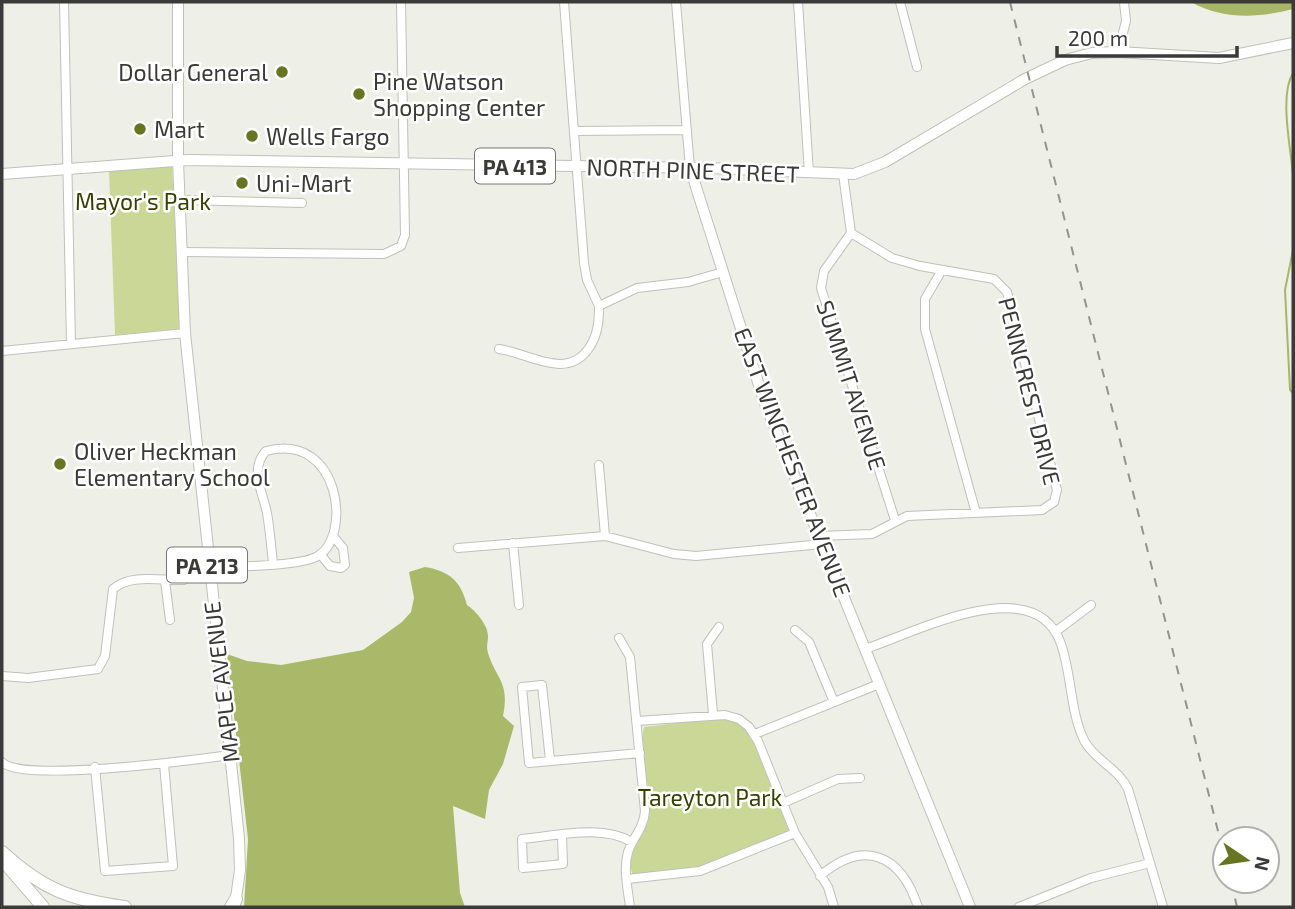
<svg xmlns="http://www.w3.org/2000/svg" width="1295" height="909" font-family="'Exo 2',sans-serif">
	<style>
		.green { fill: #cbd797 }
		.forest { fill: #aab969 }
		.water { fill: #a8b667 }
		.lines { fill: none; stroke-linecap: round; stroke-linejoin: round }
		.stream { stroke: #a8b667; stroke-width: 2 }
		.minor-casing { stroke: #bfc1b9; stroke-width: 10 }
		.major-casing { stroke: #bfc1b9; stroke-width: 12 }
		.highway-casing { stroke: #bfc1b9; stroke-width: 14 }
		.minor { stroke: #fff; stroke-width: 8 }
		.major { stroke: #fff; stroke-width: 10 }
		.highway { stroke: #fff; stroke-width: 12 }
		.rail { stroke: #92948f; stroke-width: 2; stroke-dasharray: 9 9; stroke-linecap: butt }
		.poi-dot { fill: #687520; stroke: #fff; stroke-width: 2.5 }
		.labels { text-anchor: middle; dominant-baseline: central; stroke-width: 5; stroke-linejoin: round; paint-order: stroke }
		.shield { fill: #fff; stroke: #757674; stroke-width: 2 }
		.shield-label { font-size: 21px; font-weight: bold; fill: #3a3b38 }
		.poi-label { font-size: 23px; fill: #3a3b38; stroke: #fff; text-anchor: start }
		.street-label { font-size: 23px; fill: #3a3b38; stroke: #fff }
		.park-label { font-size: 23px; fill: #384000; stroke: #fff }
	</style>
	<rect width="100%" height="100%" fill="#eef0e8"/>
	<!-- green -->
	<path class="green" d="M172,166L180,329L115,335L109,170Z
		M718,718L737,722L753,738L789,831L701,868L633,875C623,853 644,839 648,819C654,789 637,756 644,727Z"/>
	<!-- forest -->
	<path class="forest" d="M425,567C449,571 461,581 467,605C476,611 488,625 488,636C488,643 486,646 488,653C496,679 510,682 503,716L514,726L503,764L489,790L485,819L453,806L460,893L465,907H244L248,839L227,654L247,661L281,665L363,650L402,622L411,612L414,598L409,572Z"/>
	<!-- water -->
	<path class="water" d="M1191,2H1293V9C1259,18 1223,20 1191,2Z"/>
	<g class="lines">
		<!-- stream -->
		<path class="stream" d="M1293,73C1279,95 1291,149 1293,175
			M1293,250L1285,290L1290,390L1293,393"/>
		<defs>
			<path id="minor" d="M64,2L71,343
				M564,2L584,263L587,280L599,306
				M676,2L690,168
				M798,2L809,173
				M900,2L917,67
				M1118,52L1126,21L1124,2
				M575,131L687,130
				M843,174L851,233L824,271L821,288L895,520
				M180,200L302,203
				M182,252L384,254L401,246L405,235L401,2
				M942,270L925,299V329L976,513
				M499,349C529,353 567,381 589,348C598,335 599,321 599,306L637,288L688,282L723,272
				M2,351L185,333
				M599,465L605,536
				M819,536L872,534L907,516L1042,510L1054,502L1057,490L1007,292L994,279L920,266L892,258L851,233
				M513,543L519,605
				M458,548L605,536L674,554L696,556L822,544
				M320,554L330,566L341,568L345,565L343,548L333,536
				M208,568C233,566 295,567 316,557C353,539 341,431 266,451C249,469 263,493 267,513C270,530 271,546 273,563
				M165,581L170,620
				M795,630L809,642L834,702
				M1055,632L1091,605
				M619,638L630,657L645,811C644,828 633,837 628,852C623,869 628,890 630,907
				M865,649C912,634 1035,568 1061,644C1072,675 1070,714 1085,742C1096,761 1119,769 1128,789L1163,907
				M2,676L28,678L98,669L105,656L113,589C131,573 162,581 184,580
				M713,714L707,644L719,627
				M637,721L725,715L739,719L749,727L758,741L795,833L828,887L834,907
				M755,734L879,684
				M550,760L542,685L522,687L529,763L640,753
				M2,762C21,783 194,760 230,755
				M95,767L105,871L173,866L164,764
				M783,803L838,779L860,778
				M562,836L563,864L523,868L522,839C556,836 602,824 632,842
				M820,876C865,838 901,855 918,907
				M627,879L700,871L795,833
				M1019,907L1091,878L1150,863"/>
			<path id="major" d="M178,2V161L185,333L239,838L240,870L235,905
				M690,168L764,401L970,907
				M2,174L188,160L708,168L854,174L885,162L1025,79L1065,60L1092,53L1118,52L1219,58L1293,43"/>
			<path id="highway" d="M2,852C42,889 71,900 125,907
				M7,865L43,907
				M231,907L236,899"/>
		</defs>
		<!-- minor casing -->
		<use href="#minor" class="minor-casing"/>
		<!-- major casing -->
		<use href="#major" class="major-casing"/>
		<!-- highway casing -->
		<use href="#highway" class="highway-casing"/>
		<!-- minor -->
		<use href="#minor" class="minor"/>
		<!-- major -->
		<use href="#major" class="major"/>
		<!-- highway -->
		<use href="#highway" class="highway"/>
		<!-- rail -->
		<path class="rail" d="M1010,2L1225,859
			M1231,881L1237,907"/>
	</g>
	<!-- markers -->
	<g class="poi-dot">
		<circle cx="282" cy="72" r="7"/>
		<circle cx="359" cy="94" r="7"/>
		<circle cx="140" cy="129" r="7"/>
		<circle cx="252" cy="136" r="7"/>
		<circle cx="242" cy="183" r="7"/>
		<circle cx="60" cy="464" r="7"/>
	</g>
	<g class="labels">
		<!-- shield labels -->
		<g class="shield">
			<rect x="475" y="148.5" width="80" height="35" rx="5"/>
			<rect x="167" y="547.5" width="80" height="35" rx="5"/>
		</g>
		<g class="shield-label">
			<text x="515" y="166">PA 413</text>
			<text x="207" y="565">PA 213</text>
		</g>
		<!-- poi labels -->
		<g class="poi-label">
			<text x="268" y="72" text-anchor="end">Dollar General</text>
			<text x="373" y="81">Pine Watson<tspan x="373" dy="26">Shopping Center</tspan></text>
			<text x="154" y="129">Mart</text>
			<text x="266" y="136">Wells Fargo</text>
			<text x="256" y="183">Uni-Mart</text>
			<text x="74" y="451">Oliver Heckman<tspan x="74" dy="26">Elementary School</tspan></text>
		</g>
		<!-- street labels -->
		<g class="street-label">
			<text transform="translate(693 170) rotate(2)">NORTH PINE STREET</text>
			<text transform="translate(852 385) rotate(72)">SUMMIT AVENUE</text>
			<text transform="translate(1030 391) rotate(76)">PENNCREST DRIVE</text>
			<text transform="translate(793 462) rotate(69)">EAST WINCHESTER AVENUE</text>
			<text transform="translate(221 682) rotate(-97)">MAPLE AVENUE</text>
		</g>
		<!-- park labels -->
		<g class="park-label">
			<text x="143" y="201">Mayor's Park</text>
			<text x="710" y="797">Tareyton Park</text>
		</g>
	</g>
	<!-- border -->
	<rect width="1295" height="909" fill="none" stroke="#3a3b38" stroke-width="7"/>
	<!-- north arrow -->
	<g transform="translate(1246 860) rotate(103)"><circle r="33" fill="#ffffff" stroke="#b0b1af" stroke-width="2"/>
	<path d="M0-5L12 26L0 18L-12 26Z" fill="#687520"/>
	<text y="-10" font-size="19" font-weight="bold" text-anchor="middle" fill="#3a3b38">N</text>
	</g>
	<!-- scale -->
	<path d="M1057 46v10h180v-10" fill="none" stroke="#3a3b38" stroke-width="3.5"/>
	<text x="1068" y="46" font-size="21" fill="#3a3b38" stroke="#ffffff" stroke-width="5" paint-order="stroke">200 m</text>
</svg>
